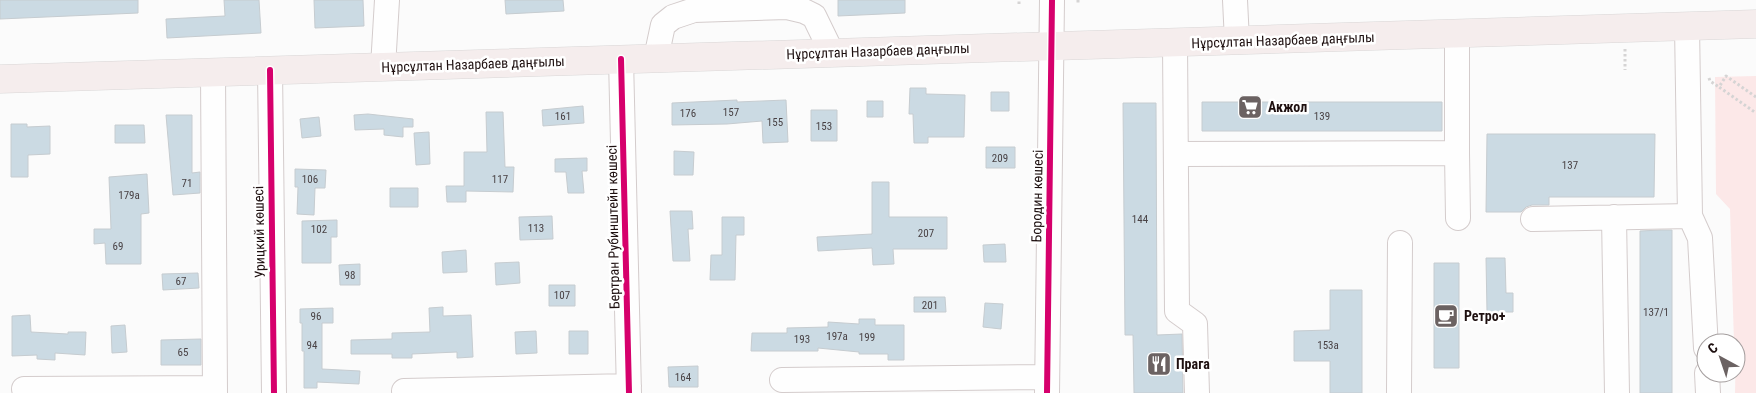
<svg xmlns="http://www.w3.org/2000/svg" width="1756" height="393" font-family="'Roboto Condensed',sans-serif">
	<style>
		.green { fill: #fce8e8 }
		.building { fill: #cbdae3; stroke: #c6ccd0 }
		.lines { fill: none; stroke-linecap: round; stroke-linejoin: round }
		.minor-casing { stroke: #d4cccc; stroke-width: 26 }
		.major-casing { stroke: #d9d7d7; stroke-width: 29 }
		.path { stroke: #d5d4d4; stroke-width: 3; stroke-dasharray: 2.5 2.5; stroke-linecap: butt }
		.minor { stroke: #fefefe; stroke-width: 24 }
		.major { stroke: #f5eded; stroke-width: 28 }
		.cycleway-casing { stroke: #fff; stroke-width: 9 }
		.cycleway { stroke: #d6006c; stroke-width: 6 }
		.labels { text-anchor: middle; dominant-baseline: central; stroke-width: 5; stroke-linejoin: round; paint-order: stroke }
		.number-label { font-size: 11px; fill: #494245 }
		.street-label { font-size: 14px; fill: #1e1010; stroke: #fff }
		.poi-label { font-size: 14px; font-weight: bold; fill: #1e1010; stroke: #fff; text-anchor: start }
	</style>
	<rect width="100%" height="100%" fill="#fbfbfb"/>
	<!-- green -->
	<path class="green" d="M1756,76V393H1735L1736,343H1734L1730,209L1716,194L1715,77Z"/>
	<!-- building -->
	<path class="building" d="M0,0H138V13L0,19Z
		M224,0H259L261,33L167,38L166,19L225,16Z
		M314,0H363L364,26L315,28Z
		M505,0H563L564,11L506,14Z
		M838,0H905V13L838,16Z
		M910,88H926V94L965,95L964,137H928V143H914L913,114H909Z
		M991,92H1009V111H991Z
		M737,100V102L786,100L788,142L763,143L762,121L727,124L672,125V103Z
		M867,101H883V117H867Z
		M1202,102H1442V131H1202Z
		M1123,103H1156L1157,335L1182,334L1183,393H1134L1133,335H1125Z
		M583,106L584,123L543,126L542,110Z
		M811,110H837V141H811Z
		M486,112H503L505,167H514L513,192L466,191V202H447L446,186H464V152H487Z
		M368,114L413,119V127H403V137L384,135V129L355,130L354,115Z
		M166,115H192V173L200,172V193L173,195Z
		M319,117L321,136L302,138L300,119Z
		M11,124H27V127L50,126V154L28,155V177H11Z
		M115,125H144L145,143H115Z
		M429,132L430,164L416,165L414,133Z
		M1487,134H1655L1654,197H1549V205H1532L1526,207L1521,212H1486Z
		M986,147H1015V168H986Z
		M674,151L694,152L693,175H674Z
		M587,158V171H582L584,193H568L566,172H555V159Z
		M295,169L326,170L325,188H315L314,215L297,214L298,187H295Z
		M147,174L149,213L141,214V264H106L105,243L94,244V229H111L109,177Z
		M872,182H889V217H947V249H893L894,264L873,265L872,248L818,251L817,237L872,234Z
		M390,188H418V207H390Z
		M670,211H692L693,229H688L690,261H673Z
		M552,216L553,239L520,240L519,217Z
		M722,217H744V235H736L735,280H710L711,255H722Z
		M337,220V237H331V263H302V221Z
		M1661,230H1672V393H1640V231Z
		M1005,244L1006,262H984L983,245Z
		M466,250L467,272L443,273L442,252Z
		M1486,258H1505L1506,293H1513V312H1487Z
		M519,262L520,283L496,285L495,263Z
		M1434,263H1459V368H1434Z
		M360,264V285H340L339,265Z
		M198,273L199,288L163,290L162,274Z
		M549,285H575V306H549Z
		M1330,290H1362V393H1330V361H1294V331L1330,330Z
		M914,297H945L946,312H914Z
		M985,303L1003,304L1001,329L983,327Z
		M443,307V316L471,315L473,357L457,358V352L412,354V358H392V354H351V340L392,339V333L430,332L429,308Z
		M333,308V323H322V369L360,371L359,384L317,382V388H304V351H302V323H300V309Z
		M30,315L31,332L68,334V332H86L85,355L55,353V360L37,359V355L12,356V316Z
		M859,319H875V325H904V360H888V354H859V352L818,348V351H751L752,333H787V328L828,327V322L859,324Z
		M125,325L127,352L112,353L111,326Z
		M536,331L537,353L516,354L515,332Z
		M569,331H588V354H569Z
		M201,339V365H161V340Z
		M698,366V387H669L668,367Z"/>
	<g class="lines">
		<defs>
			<path id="minor" d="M1235,0L1237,41
				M1687,26L1690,216L1700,238L1706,348
				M1175,43L1177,311L1195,324L1197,393
				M656,58L663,25L673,17L694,10L787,7L804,11L814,16L832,53
				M621,59L629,393
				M383,67L387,0
				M270,70L274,393
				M213,72L215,393
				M1457,153L1458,218
				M1176,154L1457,153V34
				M1614,217L1617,393
				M1533,219L1690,216
				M1707,373L1708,393
				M782,380L1047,377
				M24,389L215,388
				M404,391L629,386
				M1047,393L1052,0
				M1399,393L1400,243"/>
			<path id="major" d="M0,79L1756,24"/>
		</defs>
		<!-- minor casing -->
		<use href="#minor" class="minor-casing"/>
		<!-- major casing -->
		<use href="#major" class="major-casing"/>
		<!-- path -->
		<path class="path" d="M1078,0V4
			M1019,4V0
			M1625,49V70
			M1709,78L1710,81L1719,87
			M1756,97L1726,76L1719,87L1756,113"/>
		<!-- minor -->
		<use href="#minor" class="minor"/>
		<!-- major -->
		<use href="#major" class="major"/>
		<defs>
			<path id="cycleway" d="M621,59L629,393
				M270,70L274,393
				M1047,393L1052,0"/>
		</defs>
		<!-- cycleway casing -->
		<use href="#cycleway" class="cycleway-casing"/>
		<!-- cycleway -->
		<use href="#cycleway" class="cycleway"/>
	</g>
	<!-- icons -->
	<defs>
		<symbol id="supermarket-square" viewBox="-11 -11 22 22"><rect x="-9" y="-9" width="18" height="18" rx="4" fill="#6b6262" stroke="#fff"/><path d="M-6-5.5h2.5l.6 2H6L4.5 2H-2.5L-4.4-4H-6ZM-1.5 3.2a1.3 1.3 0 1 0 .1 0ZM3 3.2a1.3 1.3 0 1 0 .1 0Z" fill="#fff"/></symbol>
		<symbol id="cafe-square" viewBox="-11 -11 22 22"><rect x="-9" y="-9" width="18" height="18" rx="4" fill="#6b6262" stroke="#fff"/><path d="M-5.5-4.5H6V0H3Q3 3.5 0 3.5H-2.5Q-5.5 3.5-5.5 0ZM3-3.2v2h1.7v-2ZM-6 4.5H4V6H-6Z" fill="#fff"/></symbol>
		<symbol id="restaurant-square" viewBox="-11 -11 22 22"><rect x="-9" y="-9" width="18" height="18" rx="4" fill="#6b6262" stroke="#fff"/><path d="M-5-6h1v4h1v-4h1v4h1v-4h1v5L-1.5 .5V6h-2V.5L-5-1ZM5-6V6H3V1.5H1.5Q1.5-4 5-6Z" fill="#fff"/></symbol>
	</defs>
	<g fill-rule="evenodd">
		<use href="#supermarket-square" x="1236" y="93" width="28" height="28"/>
		<use href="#cafe-square" x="1432" y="302" width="28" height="28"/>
		<use href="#restaurant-square" x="1145" y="350" width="28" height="28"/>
	</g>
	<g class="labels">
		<!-- number labels -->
		<g class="number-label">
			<text x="731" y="112">157</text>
			<text x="688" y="113">176</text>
			<text x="563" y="116">161</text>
			<text x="1322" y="116">139</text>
			<text x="775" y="122">155</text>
			<text x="824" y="126">153</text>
			<text x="1000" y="158">209</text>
			<text x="1570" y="165">137</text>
			<text x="310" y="179">106</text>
			<text x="500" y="179">117</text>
			<text x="187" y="183">71</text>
			<text x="129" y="195">179а</text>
			<text x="1140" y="219">144</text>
			<text x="536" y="228">113</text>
			<text x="319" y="229">102</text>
			<text x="926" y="233">207</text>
			<text x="118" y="246">69</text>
			<text x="350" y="275">98</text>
			<text x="181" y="281">67</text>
			<text x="562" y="295">107</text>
			<text x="930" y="305">201</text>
			<text x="1656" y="312">137/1</text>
			<text x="316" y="316">96</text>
			<text x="837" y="336">197а</text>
			<text x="867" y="337">199</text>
			<text x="802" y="339">193</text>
			<text x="312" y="345">94</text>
			<text x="1328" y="345">153а</text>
			<text x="183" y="352">65</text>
			<text x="683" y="377">164</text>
		</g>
		<!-- street labels -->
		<g class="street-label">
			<text transform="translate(1283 40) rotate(-2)">Нұрсұлтан Назарбаев даңғылы</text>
			<text transform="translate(878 51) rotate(-2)">Нұрсұлтан Назарбаев даңғылы</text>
			<text transform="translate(473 64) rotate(-2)">Нұрсұлтан Назарбаев даңғылы</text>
			<text transform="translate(1037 196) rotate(-89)">Бородин көшесі</text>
			<text transform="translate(613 227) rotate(-91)">Бертран Рубинштейн көшесі</text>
			<text transform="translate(259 232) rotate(-91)">Урицкий көшесі</text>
		</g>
		<!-- poi labels -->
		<g class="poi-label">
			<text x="1268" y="107">Акжол</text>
			<text x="1464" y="316">Ретро+</text>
			<text x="1176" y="364">Прага</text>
		</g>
	</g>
	<!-- north arrow -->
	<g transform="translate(1721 358) rotate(320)"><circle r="24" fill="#ffffff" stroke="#a59f9f"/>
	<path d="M0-4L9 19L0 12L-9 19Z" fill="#6b6262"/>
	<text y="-8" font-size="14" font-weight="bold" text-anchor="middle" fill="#1e1010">С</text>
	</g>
</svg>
